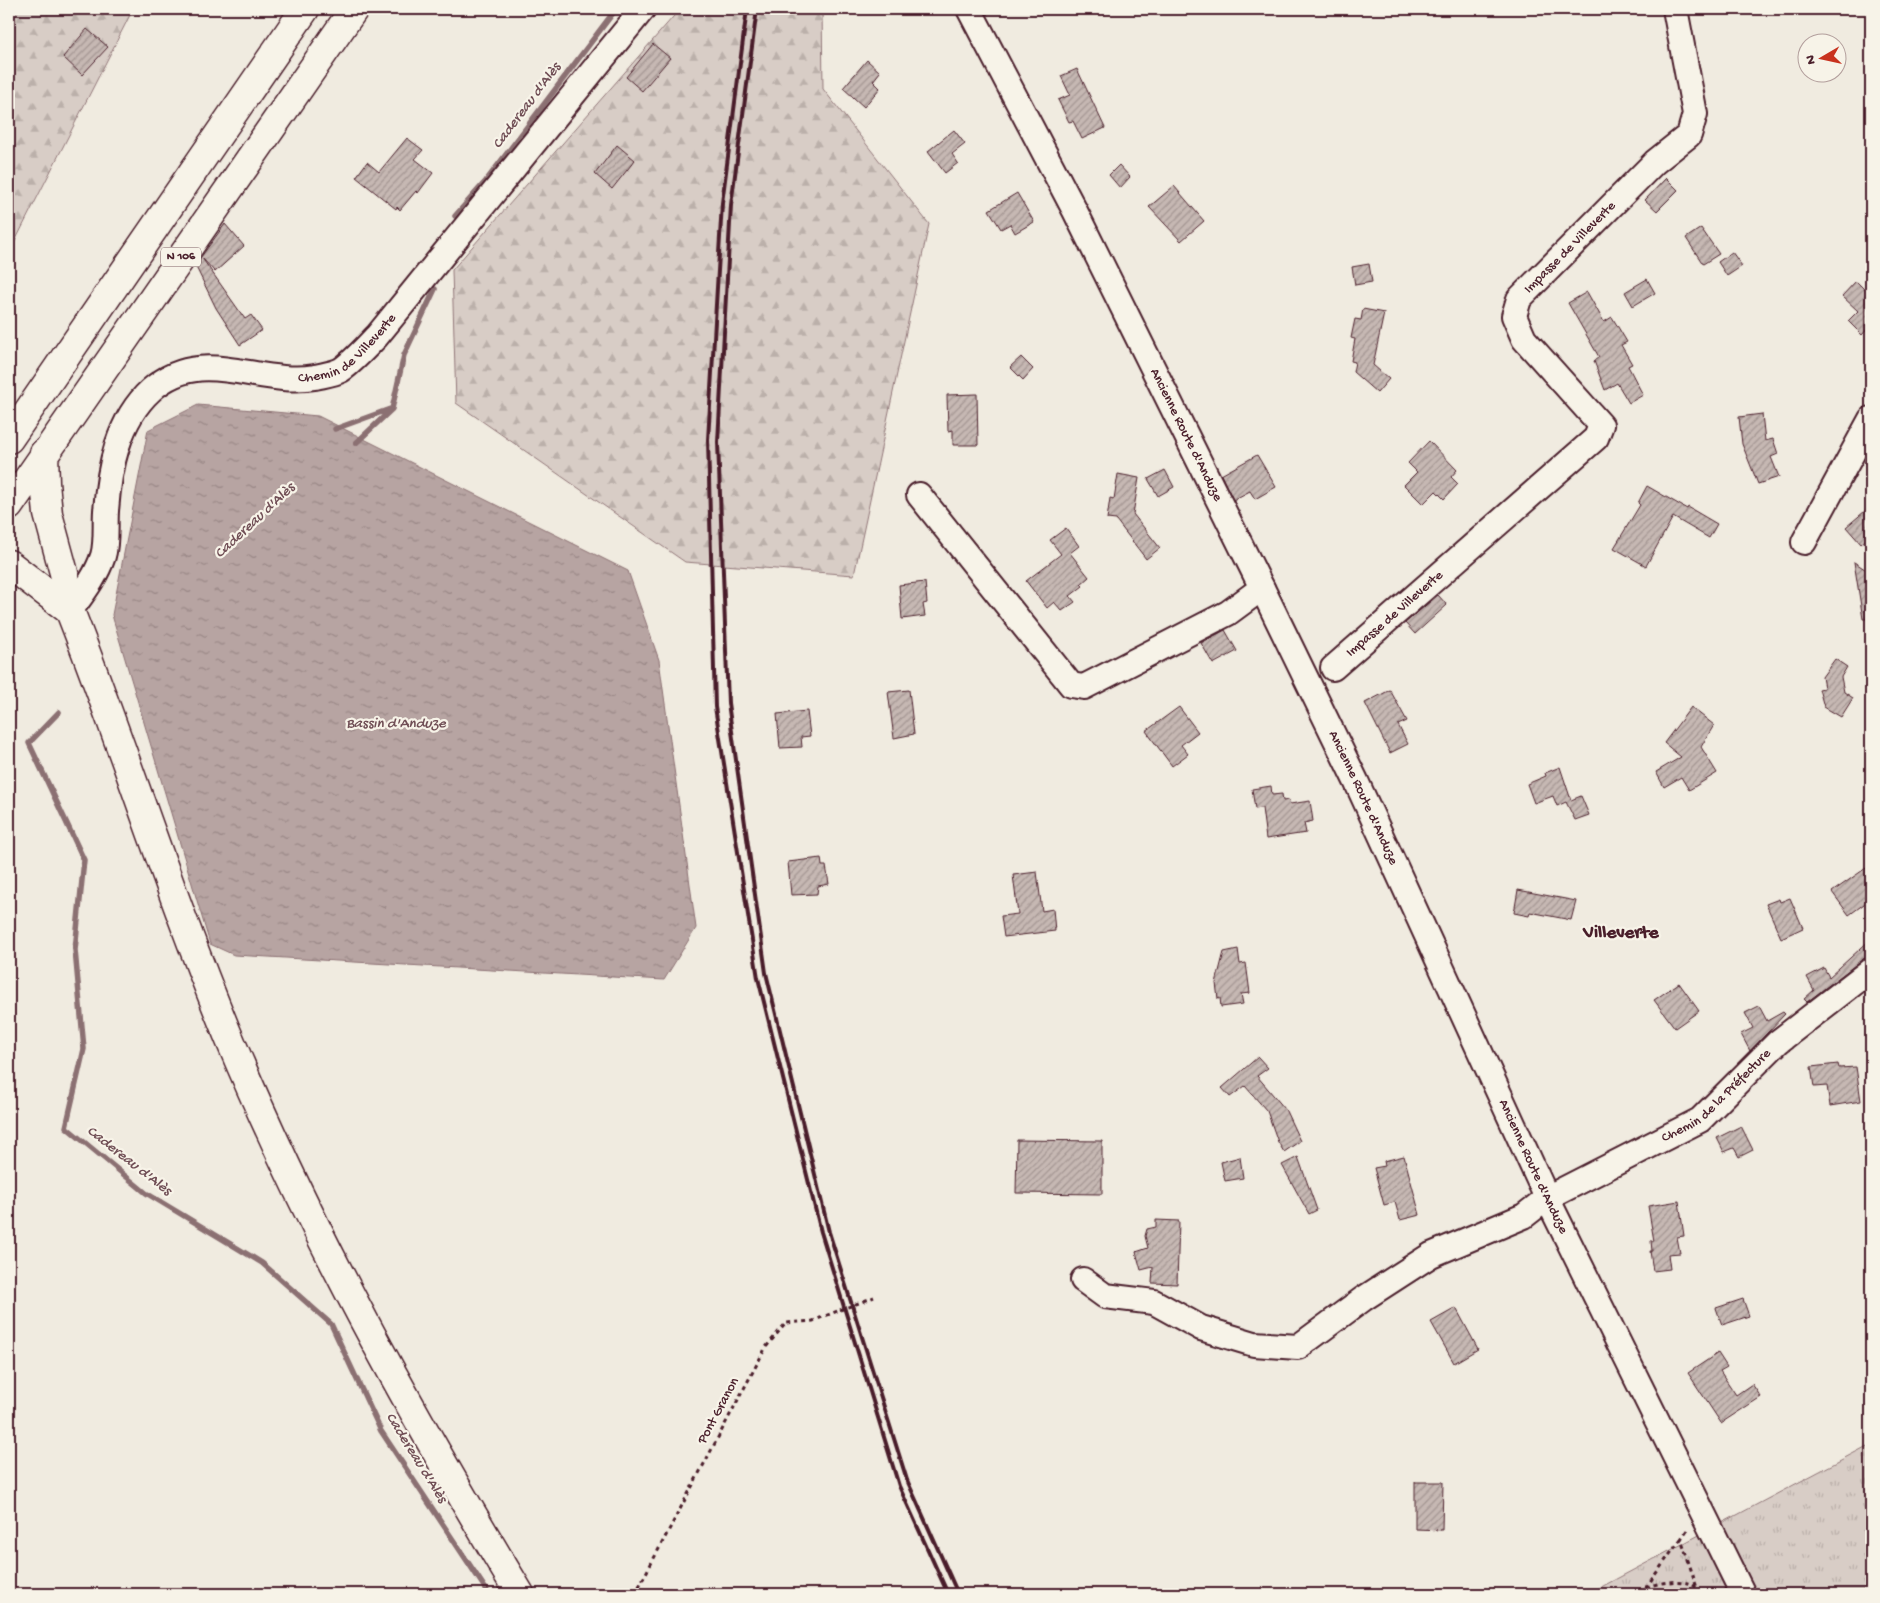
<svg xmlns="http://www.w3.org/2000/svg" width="1880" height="1603" font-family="'Gochi Hand',sans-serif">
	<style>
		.grass { fill: url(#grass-tufts); stroke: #917678 }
		.forest { fill: url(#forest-firs); stroke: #917678 }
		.water { fill: url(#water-ripples); stroke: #8b6f72 }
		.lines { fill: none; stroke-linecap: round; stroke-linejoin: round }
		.stream { stroke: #8b6f72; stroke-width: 5.5 }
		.building { fill: url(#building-hatch); stroke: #4a1f2b }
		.minor-casing { stroke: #4a1f2b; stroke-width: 28 }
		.major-casing { stroke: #4a1f2b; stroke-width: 31 }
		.path { stroke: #4a1f2b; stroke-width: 3; stroke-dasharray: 4 4; stroke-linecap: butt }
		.minor { stroke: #f7f3e8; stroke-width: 24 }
		.major { stroke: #f7f3e8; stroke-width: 28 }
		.rail { stroke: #4a1f2b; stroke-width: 4 }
		.path-bridge { stroke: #4a1f2b; stroke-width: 3; stroke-dasharray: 4 4; stroke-linecap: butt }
		.labels { text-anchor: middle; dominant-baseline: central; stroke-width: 4.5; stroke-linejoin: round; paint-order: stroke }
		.shield { fill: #f7f3e8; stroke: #7e5f64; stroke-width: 1 }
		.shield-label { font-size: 12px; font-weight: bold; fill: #4a1f2b }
		.street-label { font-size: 14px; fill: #4a1f2b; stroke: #f7f3e8 }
		.water-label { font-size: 15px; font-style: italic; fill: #704e55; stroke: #f7f3e8 }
		.district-label { font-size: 19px; font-weight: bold; fill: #4a1f2b; stroke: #f7f3e8 }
	</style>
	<defs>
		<pattern id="grass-tufts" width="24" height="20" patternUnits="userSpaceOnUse" patternTransform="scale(1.25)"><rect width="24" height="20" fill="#d8cdc6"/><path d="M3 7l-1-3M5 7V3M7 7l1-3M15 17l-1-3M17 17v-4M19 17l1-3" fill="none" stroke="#bbb0aa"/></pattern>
		<pattern id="forest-firs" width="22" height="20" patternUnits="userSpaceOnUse" patternTransform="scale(1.25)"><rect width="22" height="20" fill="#d8cdc6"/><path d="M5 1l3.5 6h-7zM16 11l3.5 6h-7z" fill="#bbb0aa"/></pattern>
		<pattern id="water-ripples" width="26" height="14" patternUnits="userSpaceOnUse" patternTransform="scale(1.25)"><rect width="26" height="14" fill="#b7a4a2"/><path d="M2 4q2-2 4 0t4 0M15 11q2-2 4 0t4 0" fill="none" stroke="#978584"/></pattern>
		<pattern id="building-hatch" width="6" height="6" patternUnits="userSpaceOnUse" patternTransform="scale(1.25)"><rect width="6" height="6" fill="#c6b8b3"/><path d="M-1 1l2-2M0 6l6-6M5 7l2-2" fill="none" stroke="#a39592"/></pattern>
	</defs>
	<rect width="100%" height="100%" fill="#f0ebe0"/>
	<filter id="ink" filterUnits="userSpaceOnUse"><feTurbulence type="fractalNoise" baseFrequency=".02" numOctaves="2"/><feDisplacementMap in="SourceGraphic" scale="10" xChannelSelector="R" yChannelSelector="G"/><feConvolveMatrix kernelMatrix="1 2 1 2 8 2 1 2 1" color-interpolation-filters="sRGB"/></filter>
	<g filter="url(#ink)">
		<!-- grass -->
		<path class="grass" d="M1871,1444V1594H1588Z"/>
		<!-- forest -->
		<path class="forest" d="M9,9H133L9,253Z
			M680,9H822L823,89L929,224L854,575L685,562L456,403L452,270Z"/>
		<!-- water -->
		<path class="water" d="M198,405L318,416L628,571L659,660L696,928L664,980L234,955L210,944L112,615L148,430Z"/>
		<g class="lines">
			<!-- stream -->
			<path class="stream" d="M455,216L486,181L616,9
				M335,429L390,409
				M356,443L392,409L404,355L435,289
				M59,712L29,743L84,860L75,950L84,1049L66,1127L146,1193L262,1263L331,1324L381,1431L489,1594"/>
		</g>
		<!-- building -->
		<path class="building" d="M87,29L108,47L82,75L63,57Z
			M653,44L670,58L642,91L626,77Z
			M867,60L880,72L873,81L880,88L864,107L843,88Z
			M1077,69L1105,128L1082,139L1073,121L1069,122L1058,100L1070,95L1061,76Z
			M954,130L965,144L952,154L958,163L945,173L928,151Z
			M407,138L423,150L415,159L433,173L418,193L416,191L400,210L397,207L396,209L356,177L367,162L379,172Z
			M617,145L635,160L612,189L595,174Z
			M1119,165L1130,177L1120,188L1109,175Z
			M1666,178L1678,190L1657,211L1645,200Z
			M1174,186L1204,221L1181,241L1149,207Z
			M1017,193L1034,222L1015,233L1010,224L1001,229L989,210Z
			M225,224L244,246L215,272L202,258L245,319L251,315L262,330L240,345L216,308L195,265Z
			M1701,228L1719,254L1703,264L1686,238Z
			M1732,252L1742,266L1727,276L1718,262Z
			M1369,264L1372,282L1355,285L1352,267Z
			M1647,279L1655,293L1633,306L1625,292Z
			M1856,281L1871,296V325L1862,335L1848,321L1858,311L1842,296Z
			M1587,292L1604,322L1612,317L1627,342L1621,345L1632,364L1628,366L1643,395L1629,403L1617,383L1605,390L1594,361L1599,357L1568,303Z
			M1363,309L1384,313L1373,365L1389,379L1377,393L1353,372L1355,362L1351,361L1355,339L1351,338L1355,319L1361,320Z
			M1021,357L1033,369L1023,380L1010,367Z
			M977,394L978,445H953V430L948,431L947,395Z
			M1762,414L1765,441L1773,439L1778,454L1771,457L1779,477L1758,484L1742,444L1739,417Z
			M1429,441L1457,470L1451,477L1458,484L1444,499L1436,491L1423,504L1404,485L1417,472L1408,463Z
			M1257,455L1276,487L1255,499L1250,491L1233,500L1221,475Z
			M1165,470L1174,487L1158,496L1148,479Z
			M1118,474L1139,478L1133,514L1160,548L1146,559L1116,520L1107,519L1110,498L1114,499Z
			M1647,486L1687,509L1688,507L1717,524L1709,538L1673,517L1646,566L1614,548L1640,505L1638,503Z
			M1871,506V535L1861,544L1846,527Z
			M1066,528L1079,546L1070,553L1089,577L1081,584L1083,586L1070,596L1075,602L1062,611L1054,602L1047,608L1026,581L1061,554L1050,540Z
			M1854,562L1871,573V619H1863Z
			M925,582L927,603L923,604L925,616L902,619L899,585Z
			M1438,595L1447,605L1415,634L1405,623Z
			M1225,630L1237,651L1213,664L1201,643Z
			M1835,659L1847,667L1841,677L1844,692L1853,698L1841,717L1824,707L1819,689L1824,688L1822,677Z
			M909,690L914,734L894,738L888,692Z
			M1390,690L1407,721L1398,725L1408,744L1390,753L1365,703Z
			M1179,707L1198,732L1181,745L1188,754L1172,766L1146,731Z
			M1691,707L1714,725L1701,747L1717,773L1689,790L1681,777L1664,787L1656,772L1681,757L1664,743Z
			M807,711L810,736L801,737L802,747L780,748L777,714Z
			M1560,767L1571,800L1581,796L1589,815L1575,820L1566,802L1557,806L1553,796L1534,803L1527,784L1546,776L1545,773Z
			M1271,786L1272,795L1282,794L1283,801L1289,800L1290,804L1310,801L1313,821L1304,823L1306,833L1266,839L1262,808L1255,809L1252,789Z
			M821,858L822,866H826L829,884L818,886L817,894L791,895L788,862Z
			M1866,868L1871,876V899L1849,915L1832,892Z
			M1037,872L1042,911L1053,909L1055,931L1004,937L1001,916L1018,914L1013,875Z
			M1518,890L1576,901L1571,920L1530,912L1529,916L1514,913Z
			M1790,898L1803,928L1781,938L1766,904L1779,899L1780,902Z
			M1871,939V957L1863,959L1807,1002L1804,999L1814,990L1807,977L1824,968L1829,977Z
			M1238,949L1240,964L1246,963L1250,993L1241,994L1243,1004L1221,1007L1220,998L1218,999L1216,983L1224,952Z
			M1679,983L1699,1011L1675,1028L1654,1000Z
			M1759,1006L1767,1021L1783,1012L1785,1014L1750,1051L1741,1034L1753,1028L1745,1013Z
			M1258,1057L1268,1068L1257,1076L1285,1109L1300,1141L1284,1152L1278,1142L1267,1111L1245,1086L1230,1097L1222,1088Z
			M1838,1064L1839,1068L1856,1067L1861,1101L1830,1106L1827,1086L1814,1087L1811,1067Z
			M1741,1126L1753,1150L1739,1157L1734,1148L1724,1152L1717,1138Z
			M1017,1140L1102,1141V1194L1016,1193Z
			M1404,1156L1420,1215L1400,1220L1395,1202L1384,1205L1374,1168L1385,1166L1384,1161Z
			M1240,1157L1243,1178L1225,1181L1221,1162Z
			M1298,1157L1317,1210L1309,1214L1282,1165Z
			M1679,1201L1684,1236L1677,1237L1680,1253L1668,1254L1670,1269L1653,1271L1650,1251H1652L1651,1241H1654L1648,1206Z
			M1156,1220L1179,1221L1177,1284L1152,1283L1153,1267L1141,1270L1136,1252L1148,1248L1145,1236L1147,1229L1156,1227Z
			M1743,1299L1749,1316L1722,1325L1716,1308Z
			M1456,1308L1478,1349L1454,1363L1431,1322Z
			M1718,1353L1727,1367L1720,1371L1736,1395L1752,1384L1761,1397L1721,1423L1688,1373Z
			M1415,1482H1443L1442,1530L1415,1529Z"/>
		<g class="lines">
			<defs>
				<g id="minor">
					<path id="s1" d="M969,9L1075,211L1262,588L1356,781L1547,1198L1743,1594"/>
					<path d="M919,495L1071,685L1084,687L1228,613L1262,588"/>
					<path d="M1804,542L1871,419"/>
					<path id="s2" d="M70,611C83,593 96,577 103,556C107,543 105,525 106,511C109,468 118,420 151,390C202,344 258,387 315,377C323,375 333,374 341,370C354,361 366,347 377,336L643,9"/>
					<path id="s3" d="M1333,668L1596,438L1601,425L1524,339L1514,316L1519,299L1655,162L1689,135L1695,114L1675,9"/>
					<path id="s4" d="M1083,1280L1105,1296L1154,1302L1201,1328L1254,1344L1298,1347L1363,1299L1431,1255L1524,1216L1547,1198L1700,1120L1778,1042L1871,970"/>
				</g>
				<path id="major" d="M9,439L305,9
					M44,453L45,483L48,514L64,573L70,611C126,753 171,899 230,1040C311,1233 412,1415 520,1594
					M9,506L354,9
					M9,564L70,611"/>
			</defs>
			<!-- minor casing -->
			<use href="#minor" class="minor-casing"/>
			<!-- major casing -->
			<use href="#major" class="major-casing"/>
			<!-- path -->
			<path class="path" d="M864,1301L874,1297
				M1687,1530L1681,1539L1699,1594
				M1646,1587C1664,1582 1690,1575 1702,1594
				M635,1594L766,1347L786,1323L813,1321L840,1310
				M1641,1594L1681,1539"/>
			<!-- minor -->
			<use href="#minor" class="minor"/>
			<!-- major -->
			<use href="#major" class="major"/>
			<!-- rail -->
			<path class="rail" d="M747,9L722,203L708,440L715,707L758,978L821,1232L899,1486L948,1594
				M757,9L731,205L718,442L728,703L766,973L829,1232L907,1480L958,1594"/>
			<!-- path-bridge -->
			<path class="path-bridge" d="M840,1310L864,1301"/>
		</g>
	</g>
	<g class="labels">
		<!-- shield labels -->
		<rect class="shield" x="161" y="247.5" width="40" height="19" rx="4"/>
		<g class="shield-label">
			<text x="181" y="257">N 106</text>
		</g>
		<!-- street labels -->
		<g class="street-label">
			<text stroke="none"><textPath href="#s3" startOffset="594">Impasse de Villeverte</textPath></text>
			<text stroke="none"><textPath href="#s2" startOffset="455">Chemin de Villeverte</textPath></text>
			<text stroke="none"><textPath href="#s1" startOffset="478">Ancienne Route d'Anduze</textPath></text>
			<text stroke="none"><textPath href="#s3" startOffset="82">Impasse de Villeverte</textPath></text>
			<text stroke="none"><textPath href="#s1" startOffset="882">Ancienne Route d'Anduze</textPath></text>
			<text stroke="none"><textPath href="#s4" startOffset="721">Chemin de la Préfecture</textPath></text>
			<text stroke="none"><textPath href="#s1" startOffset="1288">Ancienne Route d'Anduze</textPath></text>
			<text transform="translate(719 1411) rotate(-62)">Pont Granon</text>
		</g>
		<!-- water labels -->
		<g class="water-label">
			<text transform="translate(527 106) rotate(-53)">Cadereau d'Alès</text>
			<text transform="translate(255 521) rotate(-43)">Cadereau d'Alès</text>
			<text x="396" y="724">Bassin d'Anduze</text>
			<text transform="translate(129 1161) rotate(38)">Cadereau d'Alès</text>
			<text transform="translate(416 1458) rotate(58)">Cadereau d'Alès</text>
		</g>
		<!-- district labels -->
		<g class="district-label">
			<text x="1621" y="933">Villeverte</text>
		</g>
	</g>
	<!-- margin -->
	<rect width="1880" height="1603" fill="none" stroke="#f7f3e8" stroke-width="30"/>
	<rect x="15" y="15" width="1850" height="1573" fill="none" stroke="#4a1f2b" stroke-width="2" filter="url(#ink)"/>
	<!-- north arrow -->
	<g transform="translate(1822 58) rotate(261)"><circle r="24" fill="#f7f3e8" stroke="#b29e9c"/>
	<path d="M0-4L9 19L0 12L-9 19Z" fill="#c8321e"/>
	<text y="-8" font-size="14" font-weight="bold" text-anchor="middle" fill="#4a1f2b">N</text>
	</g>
</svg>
